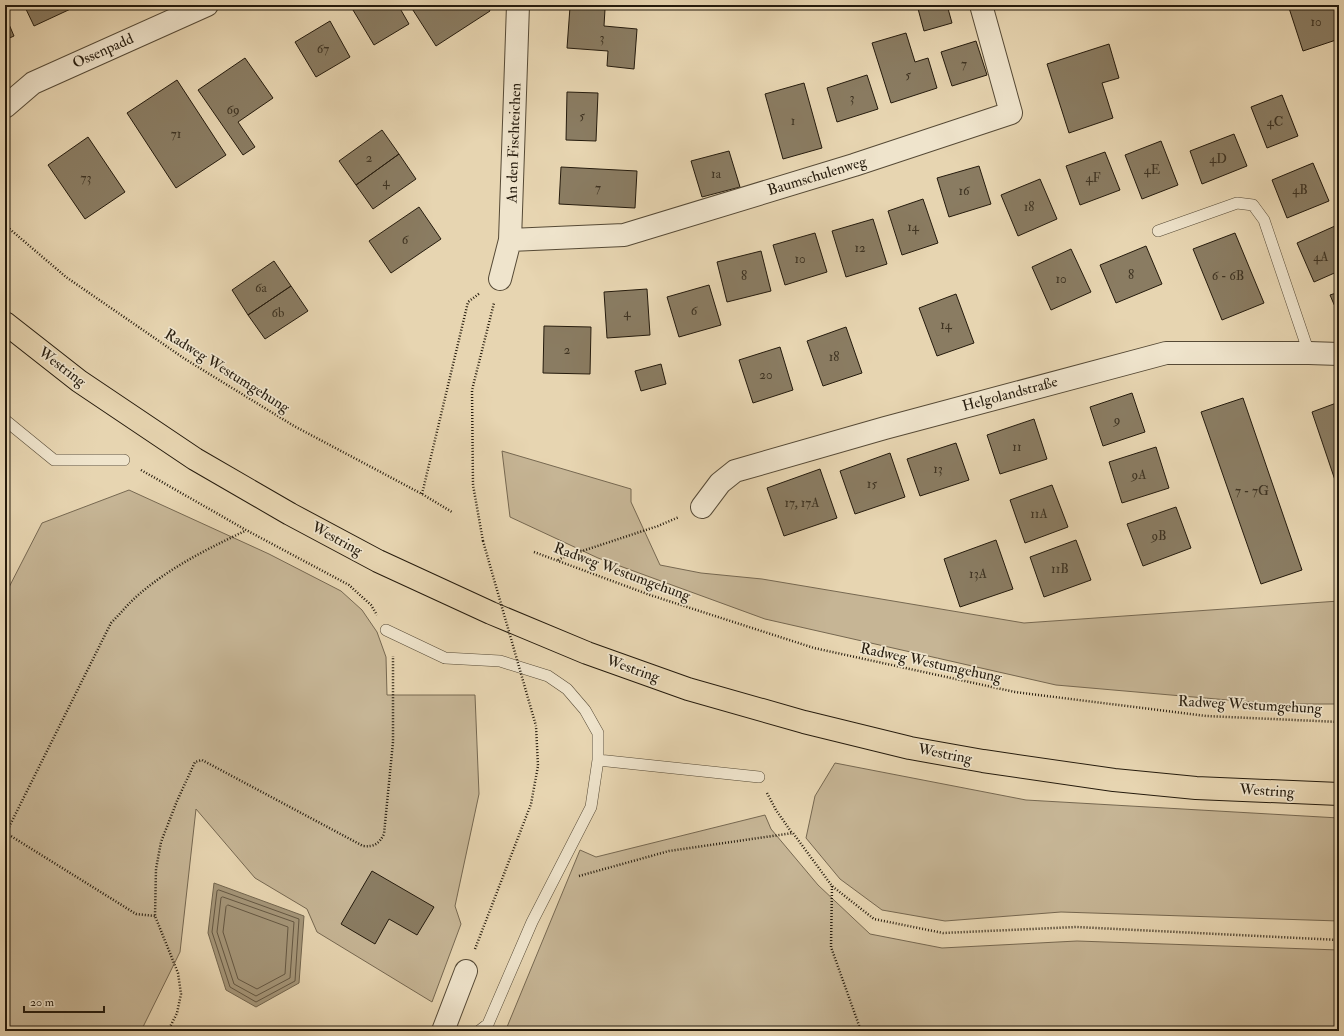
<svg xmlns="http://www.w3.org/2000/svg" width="1344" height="1036" font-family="'IM FELL Double Pica',serif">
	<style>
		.green { fill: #c6b595; stroke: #766851 }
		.water { fill: #a59679; stroke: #72654e }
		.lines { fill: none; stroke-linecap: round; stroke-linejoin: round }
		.shore { stroke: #655843; stroke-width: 1 }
		.building { fill: #8a7c62; stroke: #251b0d }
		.lane-casing { stroke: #564a36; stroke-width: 12 }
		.street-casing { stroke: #564a36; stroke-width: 24 }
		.primary-casing { stroke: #251b0d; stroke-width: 24 }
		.path { stroke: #251b0d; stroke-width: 2.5; stroke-dasharray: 1 2; stroke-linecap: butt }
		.lane { stroke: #efe4cc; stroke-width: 11 }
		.street { stroke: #efe4cc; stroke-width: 22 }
		.primary { stroke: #e7d5b1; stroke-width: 22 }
		.path-bridge { stroke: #251b0d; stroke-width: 2.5; stroke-dasharray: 1 2; stroke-linecap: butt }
		.labels { text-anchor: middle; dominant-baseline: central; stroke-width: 3.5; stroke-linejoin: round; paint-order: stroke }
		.number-label { font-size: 13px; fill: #3e3322 }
		.street-label { font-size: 15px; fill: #251b0d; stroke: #efe4cc }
	</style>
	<rect width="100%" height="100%" fill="#e7d5b1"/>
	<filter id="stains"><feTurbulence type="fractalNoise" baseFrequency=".005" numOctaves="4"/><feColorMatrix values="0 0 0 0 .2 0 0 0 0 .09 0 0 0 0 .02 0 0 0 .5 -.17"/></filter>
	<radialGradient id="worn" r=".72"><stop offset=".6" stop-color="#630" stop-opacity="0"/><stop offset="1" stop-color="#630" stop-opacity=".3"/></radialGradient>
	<!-- green -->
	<path class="green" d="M502,451L631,489V502L660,565L701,573L762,579L1024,623L1339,601V704H1274L1056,685L765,619L598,558L510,517Z
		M129,490L269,554L341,591L362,610L377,632L386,657L387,695H475L479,794L455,906L461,924L432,1002L317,932L307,909L255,878L196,809L180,952L141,1031H5V595L42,523Z
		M835,763L1026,800L1339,818V921L1061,912L945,921L882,910L840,879L806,838L815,796Z
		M765,815L771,829L818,885L870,934L942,948L1077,941L1339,950V1031H504L507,1027L580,850L596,857Z"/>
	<!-- water -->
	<path class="water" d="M214,883L304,916L299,983L256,1007L226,990L208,933Z"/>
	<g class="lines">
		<!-- shore -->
		<path class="shore" d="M219,890L299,919L295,981L256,1002L230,987L212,932L217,891Z
			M223,897L294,922L290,978L256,996L234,984L217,932L221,898Z
			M228,905L288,927L285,974L257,989L238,979L223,932L226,907Z"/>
	</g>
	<!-- building -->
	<path class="building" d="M24,5H77V6L34,26Z
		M350,5H398L409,24L374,45Z
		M413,5H487L490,11L436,46L411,7Z
		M917,5H947L952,23L924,31Z
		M1288,5H1339V39L1303,51Z
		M570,7L605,9L604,26L637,29L634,69L607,66L608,51L567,48Z
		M5,15L14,36L5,40Z
		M330,21L350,57L316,77L295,42Z
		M906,33L915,62L928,58L937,88L891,103L872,43Z
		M976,41L987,75L952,86L941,52Z
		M1109,44L1119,78L1102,83L1113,118L1069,133L1047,64Z
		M245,58L273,98L238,122L255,147L243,155L198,90Z
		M867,75L878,109L837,122L827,88Z
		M177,80L226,155L176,188L127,113Z
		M804,83L822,148L783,159L765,94Z
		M567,92L598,93L596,141L566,140Z
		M1282,95L1298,136L1267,148L1251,107Z
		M382,130L399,154L356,185L339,161Z
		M1234,134L1247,166L1202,184L1190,151Z
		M88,137L125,192L85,219L48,165Z
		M1161,141L1178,185L1142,199L1125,155Z
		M729,151L740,187L702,197L691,161Z
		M1105,152L1120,190L1080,205L1066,166Z
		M399,154L416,179L373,209L356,185Z
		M1313,163L1329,201L1287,218L1272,180Z
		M979,166L991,204L949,217L937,178Z
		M561,167L637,171L635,208L559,204Z
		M1040,179L1057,219L1018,236L1001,195Z
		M923,199L938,243L902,255L888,211Z
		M419,207L441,239L391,273L369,241Z
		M873,219L887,264L846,277L832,231Z
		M1335,226L1339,235V271L1314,282L1297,243Z
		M815,233L827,272L785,285L773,245Z
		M1235,233L1264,303L1222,320L1193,249Z
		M1146,246L1162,284L1116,303L1100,265Z
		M1071,249L1091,292L1051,310L1032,267Z
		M761,251L771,291L727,302L717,262Z
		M274,261L291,286L248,315L232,290Z
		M709,285L721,325L679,337L667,297Z
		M291,286L308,311L265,339L248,315Z
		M647,289L650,335L607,338L604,292Z
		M1339,292V316L1330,295Z
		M956,294L974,343L937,356L919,308Z
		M544,326L591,327L590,374L543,373Z
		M846,327L862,373L823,386L807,341Z
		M780,347L793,390L753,403L739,360Z
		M661,364L666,384L641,391L635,371Z
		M1132,393L1145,432L1103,446L1090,407Z
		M1243,398L1302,570L1261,584L1201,412Z
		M1339,402V492L1312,412Z
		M1034,419L1047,459L1000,474L987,435Z
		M956,443L969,480L920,496L907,459Z
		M1156,447L1169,488L1122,503L1109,462Z
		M890,453L905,497L855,514L840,471Z
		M820,469L837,518L784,536L767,488Z
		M1052,485L1068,527L1025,543L1010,500Z
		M1176,507L1191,548L1143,566L1127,524Z
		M996,540L1013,589L960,607L944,559Z
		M1076,540L1091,580L1044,597L1030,557Z
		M372,871L434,907L417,935L389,919L375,944L341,924Z"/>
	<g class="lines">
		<defs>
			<path id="lane" d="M1158,231L1237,203L1253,205L1264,220L1309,353
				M5,420L54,460H124
				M386,630L445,658L500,661L548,676L567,689L585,710L598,733V760L591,807L532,922L488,1024L479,1031
				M598,760L759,777"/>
			<path id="street" d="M5,107L33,83L207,5
				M510,240L624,235L854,165L1011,113L981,5
				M500,279L510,240L518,5
				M702,507L720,483L735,471L885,428L1166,353H1309L1339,354
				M443,1031L466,971"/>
			<path id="primary" d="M5,323L79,381L195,459L290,514L378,561L491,613L587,653L688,689L804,722L910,748L983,761L1114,780L1196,788L1339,794"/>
		</defs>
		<!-- lane casing -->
		<use href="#lane" class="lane-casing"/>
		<!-- street casing -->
		<use href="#street" class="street-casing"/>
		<!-- primary casing -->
		<use href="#primary" class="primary-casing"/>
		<!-- path -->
		<path class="path" d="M5,225L66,277L185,359L294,426L422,494L452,512
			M141,470L246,530L349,585L371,605L377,615
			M422,494L468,302L480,293
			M483,541L473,485L472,390L494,303
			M534,552L650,595L814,648L1015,692L1206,716L1339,722
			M558,560L564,557L658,526L679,517
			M767,793L776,810L792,833
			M6,833L136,914L155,916
			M5,835L111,623C120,614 128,604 137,596C169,568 207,549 245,531
			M579,876L669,851L793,833L832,886L874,919L943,933L1076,927L1339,940
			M832,886L831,947L861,1031
			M475,949L531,804L538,766L536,726
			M168,1031L177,1013L181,994L178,973L155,916L156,869L161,842L177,801L195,762L202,760L363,846C374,847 379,844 384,834L393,742V656"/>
		<!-- lane -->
		<use href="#lane" class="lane"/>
		<!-- street -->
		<use href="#street" class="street"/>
		<!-- primary -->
		<use href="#primary" class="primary"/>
		<!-- path-bridge -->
		<path class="path-bridge" d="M483,541L536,726"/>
	</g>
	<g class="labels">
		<!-- number labels -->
		<g class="number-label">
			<text x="1316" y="22">10</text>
			<text x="602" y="38">3</text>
			<text x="323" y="49">67</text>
			<text x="964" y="64">7</text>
			<text x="908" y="75">5</text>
			<text x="852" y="98">3</text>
			<text x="233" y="110">69</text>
			<text x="582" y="116">5</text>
			<text x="793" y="121">1</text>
			<text x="1275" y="122">4C</text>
			<text x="176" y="134">71</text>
			<text x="369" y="158">2</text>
			<text x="1218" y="159">4D</text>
			<text x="1152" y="170">4E</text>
			<text x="716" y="174">1a</text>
			<text x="86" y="178">73</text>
			<text x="1093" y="178">4F</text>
			<text x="386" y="182">4</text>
			<text x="598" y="188">7</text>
			<text x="1300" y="190">4B</text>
			<text x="964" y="191">16</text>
			<text x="1029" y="207">18</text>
			<text x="913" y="227">14</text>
			<text x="405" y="240">6</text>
			<text x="860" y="248">12</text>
			<text x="1321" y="257">4A</text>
			<text x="800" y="259">10</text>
			<text x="1131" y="275">8</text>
			<text x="744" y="276">8</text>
			<text x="1228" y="276">6 - 6B</text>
			<text x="1061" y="279">10</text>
			<text x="261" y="288">6a</text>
			<text x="694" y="311">6</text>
			<text x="278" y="313">6b</text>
			<text x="627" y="313">4</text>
			<text x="946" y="325">14</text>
			<text x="567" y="350">2</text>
			<text x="834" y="357">18</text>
			<text x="766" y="375">20</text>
			<text x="1117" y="420">9</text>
			<text x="1017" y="447">11</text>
			<text x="938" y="469">13</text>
			<text x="1139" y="475">9A</text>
			<text x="872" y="484">15</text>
			<text x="1252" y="491">7 - 7G</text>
			<text x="802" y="503">17, 17A</text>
			<text x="1039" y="514">11A</text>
			<text x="1159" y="536">9B</text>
			<text x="1060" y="569">11B</text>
			<text x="978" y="574">13A</text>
		</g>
		<!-- street labels -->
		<g class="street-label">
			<text transform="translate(103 51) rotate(-24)">Ossenpadd</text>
			<text transform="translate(514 143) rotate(-88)">An den Fischteichen</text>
			<text transform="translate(817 176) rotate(-17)">Baumschulenweg</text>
			<text transform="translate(62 367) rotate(37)">Westring</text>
			<text transform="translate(227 371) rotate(32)">Radweg Westumgehung</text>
			<text transform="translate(1010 394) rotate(-15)">Helgolandstraße</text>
			<text transform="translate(337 539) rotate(28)">Westring</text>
			<text transform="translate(622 572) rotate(20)">Radweg Westumgehung</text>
			<text transform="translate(931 663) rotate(12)">Radweg Westumgehung</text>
			<text transform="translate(633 669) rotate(19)">Westring</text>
			<text transform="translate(1250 705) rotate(3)">Radweg Westumgehung</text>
			<text transform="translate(945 754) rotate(11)">Westring</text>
			<text transform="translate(1267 791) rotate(3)">Westring</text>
		</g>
	</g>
	<!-- margin -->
	<rect width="1344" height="1036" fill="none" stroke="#e7d5b1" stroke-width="20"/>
	<rect x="6" y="6" width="1332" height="1024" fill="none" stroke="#251b0d" stroke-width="2"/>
	<rect x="10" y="10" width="1324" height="1016" fill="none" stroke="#251b0d"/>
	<!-- scale -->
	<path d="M24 1006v6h80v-6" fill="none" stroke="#251b0d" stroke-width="2"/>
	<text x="30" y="1006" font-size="12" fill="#251b0d" stroke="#efe4cc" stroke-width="3" paint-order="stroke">20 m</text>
	<rect width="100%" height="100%" filter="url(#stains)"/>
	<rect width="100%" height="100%" fill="url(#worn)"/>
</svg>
